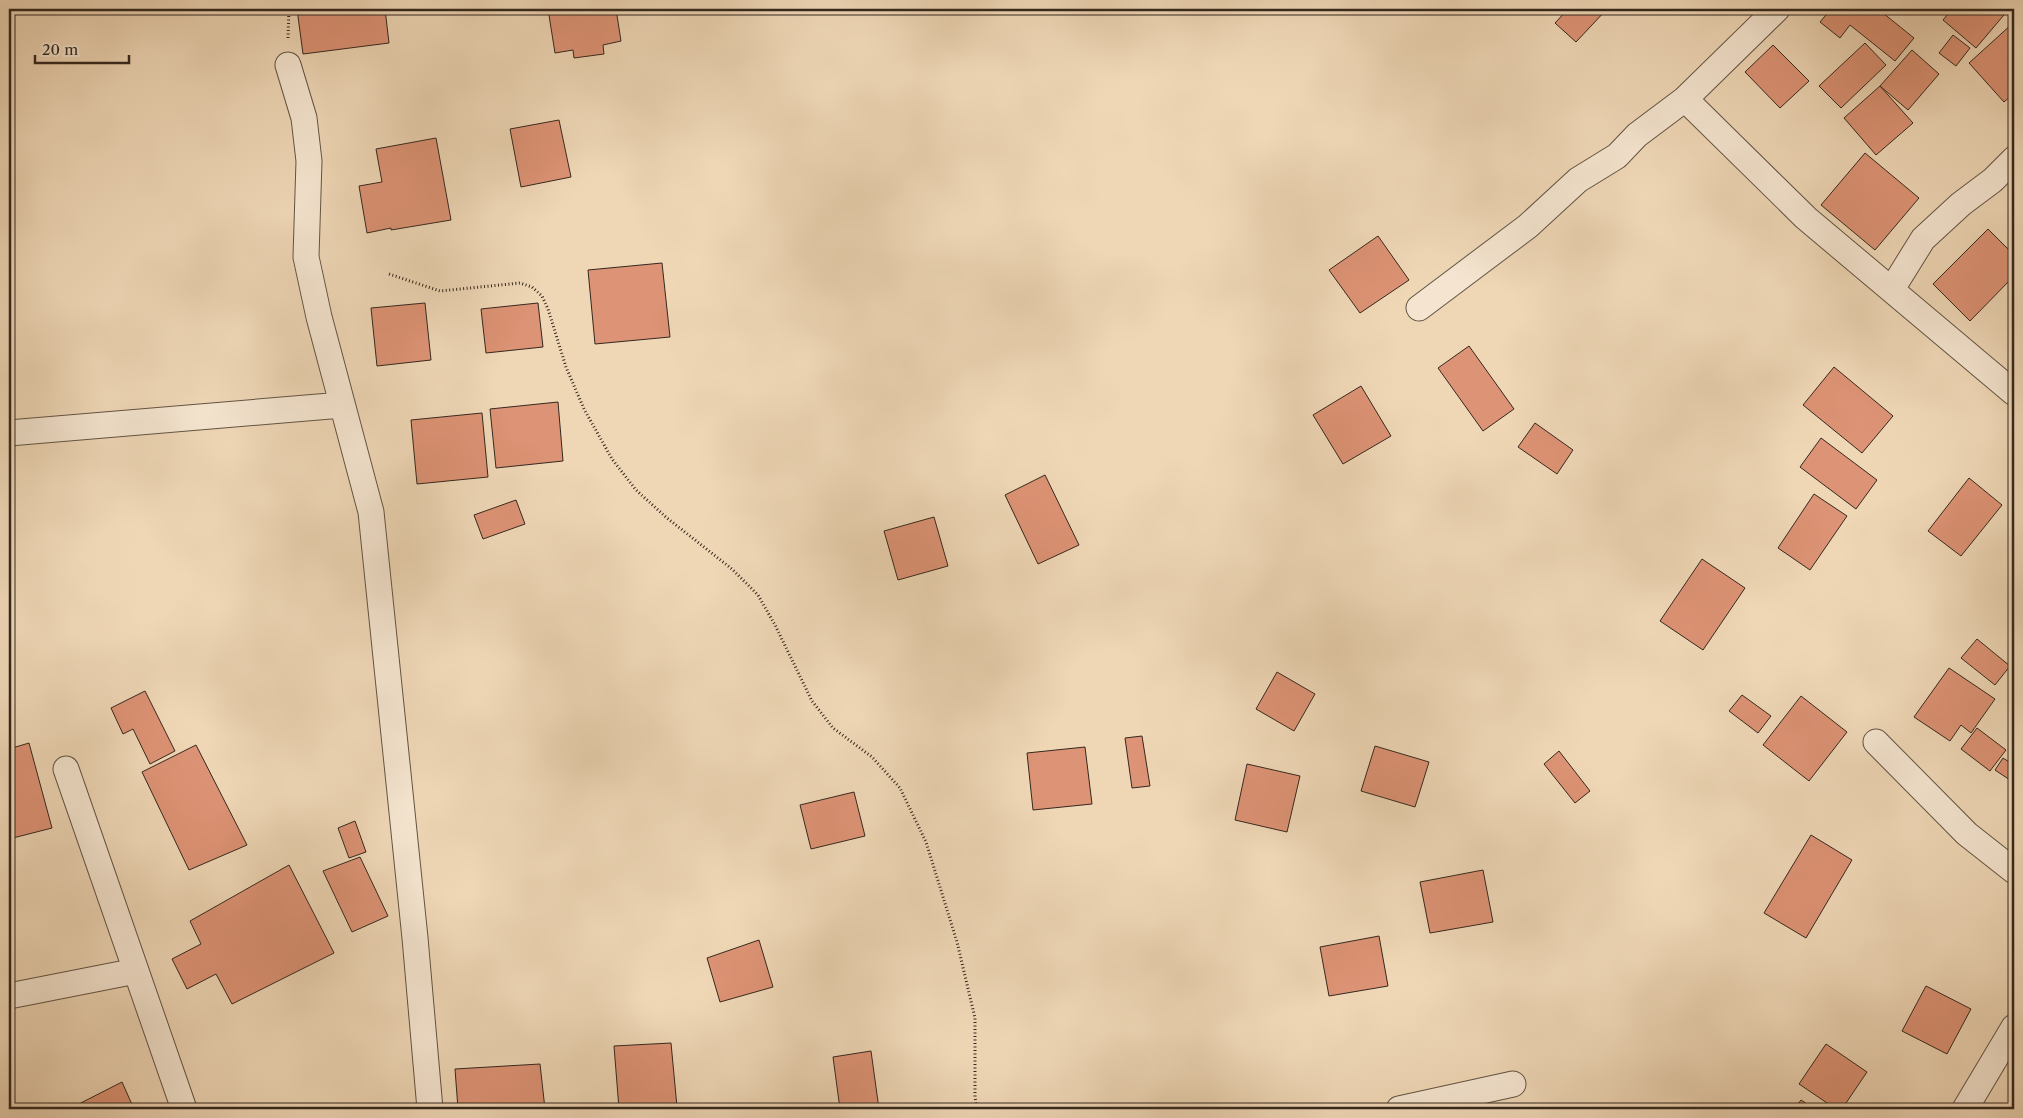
<svg xmlns="http://www.w3.org/2000/svg" width="2023" height="1118" font-family="'Libre Caslon Text',serif">
	<style>
		.building { fill: #dd9375; stroke: #34281e }
		.lines { fill: none; stroke-linecap: round; stroke-linejoin: round }
		.street-casing { stroke: #635444; stroke-width: 27 }
		.path { stroke: #34281e; stroke-width: 3; stroke-dasharray: 1 2.5; stroke-linecap: butt }
		.street { stroke: #f5e5d0; stroke-width: 25 }
	</style>
	<rect width="100%" height="100%" fill="#efd7b6"/>
	<filter id="stains"><feTurbulence type="fractalNoise" baseFrequency=".004" numOctaves="4"/><feColorMatrix values="0 0 0 0 .2 0 0 0 0 .09 0 0 0 0 .02 0 0 0 .5 -.17"/></filter>
	<radialGradient id="worn" r=".72"><stop offset=".6" stop-color="#630" stop-opacity="0"/><stop offset="1" stop-color="#630" stop-opacity=".3"/></radialGradient>
	<!-- building -->
	<path class="building" d="M297,9H385L389,43L303,54Z
		M548,9H616L621,41L603,45L604,54L574,58L573,50L555,53Z
		M1568,9H1607L1576,42L1555,23Z
		M1831,9H1878L1914,38L1895,61L1850,25L1840,38L1820,22Z
		M1952,9H2009L1976,48L1943,20Z
		M2012,24L2014,26V93L2004,102L1969,63Z
		M1953,35L1970,48L1956,66L1939,53Z
		M1865,43L1886,65L1841,108L1819,86Z
		M1773,45L1809,81L1780,108L1745,72Z
		M1912,50L1939,74L1908,110L1880,86Z
		M1880,86L1913,123L1876,155L1844,118Z
		M559,120L571,177L521,187L510,129Z
		M436,138L451,220L391,230V228L367,233L359,186L382,182L376,149Z
		M1865,153L1919,198L1875,250L1821,205Z
		M1988,229L2014,255V276L1970,321L1933,284Z
		M1378,236L1409,280L1360,313L1329,270Z
		M662,263L670,337L595,344L588,270Z
		M425,303L431,360L377,366L371,308Z
		M538,303L543,347L486,353L481,309Z
		M1469,346L1514,409L1483,431L1438,368Z
		M1834,367L1893,416L1862,453L1803,405Z
		M1361,386L1391,436L1343,464L1313,415Z
		M558,402L563,461L496,468L490,409Z
		M482,413L488,477L417,484L411,420Z
		M1535,423L1573,450L1557,474L1518,447Z
		M1821,438L1877,480L1856,509L1800,467Z
		M1045,475L1079,545L1038,564L1005,495Z
		M1969,478L2002,505L1961,556L1928,531Z
		M1814,494L1847,516L1810,570L1778,548Z
		M516,500L525,524L483,539L474,515Z
		M934,517L948,566L898,580L884,531Z
		M1702,559L1745,588L1703,650L1660,621Z
		M1977,639L2010,666L1995,685L1961,658Z
		M1949,668L1995,699L1971,733L1961,725L1950,741L1914,717Z
		M1277,672L1315,694L1294,731L1256,709Z
		M145,691L175,751L150,764L133,729L123,734L111,708Z
		M1742,695L1771,716L1758,733L1729,711Z
		M1801,696L1847,732L1809,781L1763,745Z
		M1977,728L2006,750L1990,771L1961,749Z
		M1142,736L1150,786L1132,788L1125,738Z
		M29,743L52,828L9,839V749Z
		M196,745L247,845L189,870L142,772Z
		M1375,746L1429,762L1415,807L1361,791Z
		M1085,747L1092,804L1033,810L1027,753Z
		M1559,751L1590,791L1575,803L1544,764Z
		M2003,758L2014,765L2013,782L1995,770Z
		M1247,764L1300,776L1287,832L1235,820Z
		M854,792L865,836L811,849L800,805Z
		M355,821L366,852L349,858L338,828Z
		M1811,835L1852,860L1806,938L1764,913Z
		M360,857L388,916L352,932L323,871Z
		M289,865L334,953L232,1004L216,974L187,989L172,959L201,944L190,921Z
		M1483,870L1493,922L1430,933L1420,882Z
		M1379,936L1388,986L1329,996L1320,947Z
		M759,940L773,987L720,1002L707,958Z
		M1926,986L1971,1009L1947,1054L1902,1031Z
		M671,1043L677,1107L619,1109L614,1046Z
		M1826,1044L1867,1072L1842,1109H1836L1799,1084Z
		M871,1051L879,1109H840L833,1057Z
		M540,1064L545,1109H458L455,1069Z
		M122,1082L134,1109H69Z
		M1801,1100L1815,1109H1794Z"/>
	<g class="lines">
		<defs>
			<path id="street" d="M288,65L304,118L309,161L306,257L319,317L371,512L415,938L430,1109
				M1685,99L1777,9
				M1892,289L1923,239L1961,204L1993,180L2014,159
				M1419,308L1528,226L1578,180L1617,156L1637,135L1685,99L1806,218L2014,393
				M9,433L342,405
				M1876,742L1967,834L2014,871
				M66,769L184,1109
				M9,996L136,971
				M1399,1109L1513,1084
				M1965,1109L2014,1027"/>
		</defs>
		<!-- street casing -->
		<use href="#street" class="street-casing"/>
		<!-- path -->
		<path class="path" d="M288,38L289,9
			M389,274L440,291L520,283L532,287L542,296L548,309L566,367L584,409L612,459L636,490L667,518L732,569L758,595L775,625L812,701L833,728L872,757L900,788L926,842L957,942L975,1018V1097L977,1109"/>
		<!-- street -->
		<use href="#street" class="street"/>
	</g>
	<!-- margin -->
	<rect width="2023" height="1118" fill="none" stroke="#efd7b6" stroke-width="30"/>
	<rect x="10" y="10" width="2003" height="1098" fill="none" stroke="#34281e" stroke-width="2.5"/>
	<rect x="15" y="15" width="1993" height="1088" fill="none" stroke="#34281e"/>
	<!-- scale -->
	<path d="M35 55v8h94v-8" fill="none" stroke="#34281e" stroke-width="2.5"/>
	<text x="42" y="55" font-size="15" fill="#34281e" stroke="#f5e5d0" stroke-width="4" paint-order="stroke">20 m</text>
	<rect width="100%" height="100%" filter="url(#stains)"/>
	<rect width="100%" height="100%" fill="url(#worn)"/>
</svg>
